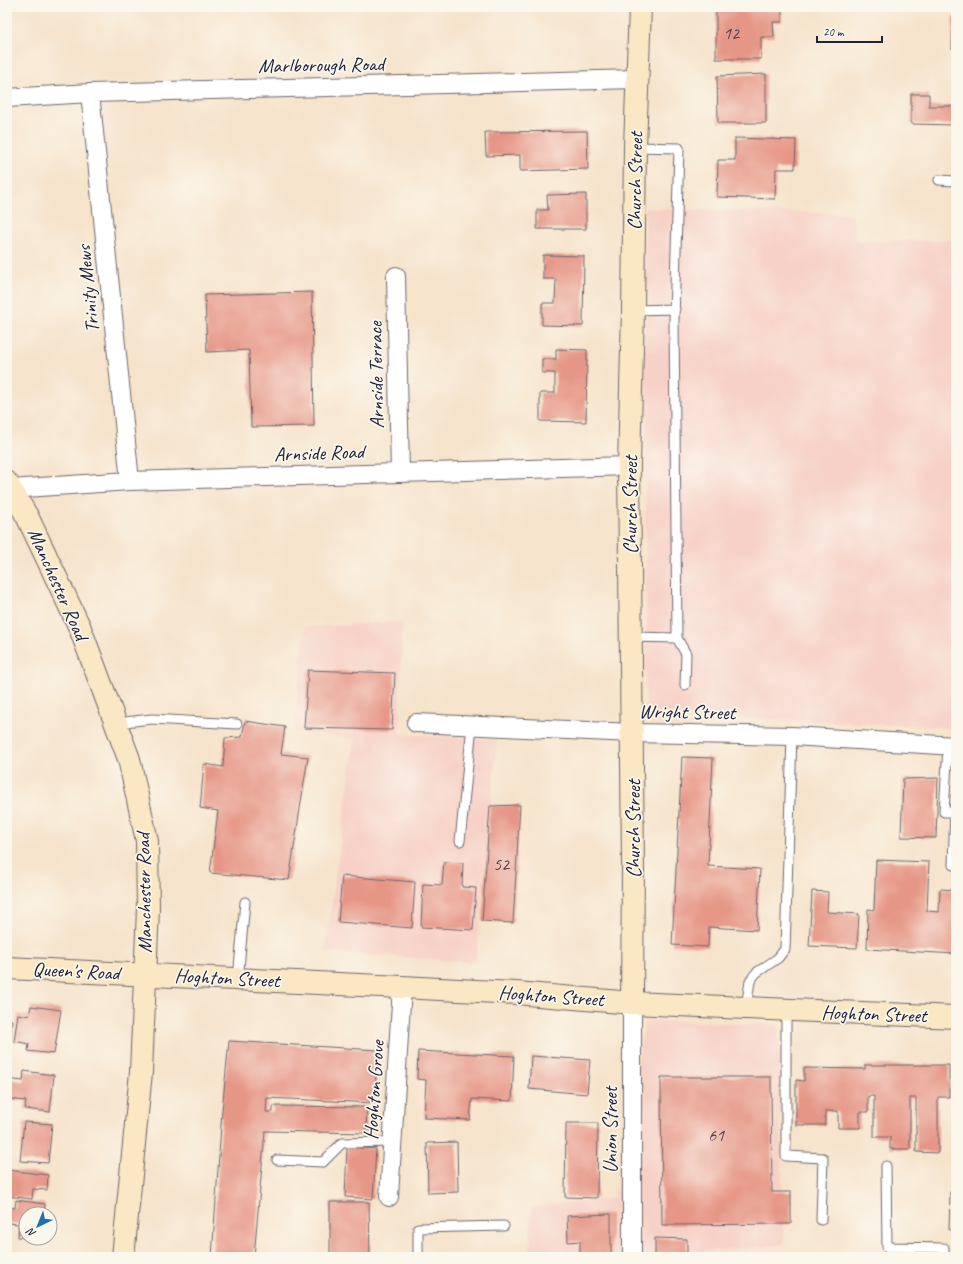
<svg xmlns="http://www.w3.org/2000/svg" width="963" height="1264" font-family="Caveat,sans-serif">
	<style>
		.built { fill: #f7d1c7 }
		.building { fill: #e69686 }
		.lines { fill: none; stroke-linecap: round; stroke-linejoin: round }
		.lane-casing { stroke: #6c666d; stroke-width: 11 }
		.street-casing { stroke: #6c666d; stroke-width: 20 }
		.secondary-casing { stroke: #6c666d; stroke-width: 24 }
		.lane { stroke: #fff; stroke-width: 9 }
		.street { stroke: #fff; stroke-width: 18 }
		.secondary { stroke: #fae7c3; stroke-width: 22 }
		.labels { text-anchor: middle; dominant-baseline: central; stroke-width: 3.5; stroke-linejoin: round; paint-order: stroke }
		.number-label { font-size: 18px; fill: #533f4e }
		.street-label { font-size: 20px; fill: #22223b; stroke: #fbf7ec }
	</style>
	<rect width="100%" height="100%" fill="#fbf7ec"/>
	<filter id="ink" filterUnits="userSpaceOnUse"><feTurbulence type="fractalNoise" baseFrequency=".025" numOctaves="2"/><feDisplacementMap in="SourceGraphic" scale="8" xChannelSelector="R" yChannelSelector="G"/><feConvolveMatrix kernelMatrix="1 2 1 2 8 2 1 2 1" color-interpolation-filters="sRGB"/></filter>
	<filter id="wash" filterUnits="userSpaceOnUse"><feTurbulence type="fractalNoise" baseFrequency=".012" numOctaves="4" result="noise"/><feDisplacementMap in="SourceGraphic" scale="16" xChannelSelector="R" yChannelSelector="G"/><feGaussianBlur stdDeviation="0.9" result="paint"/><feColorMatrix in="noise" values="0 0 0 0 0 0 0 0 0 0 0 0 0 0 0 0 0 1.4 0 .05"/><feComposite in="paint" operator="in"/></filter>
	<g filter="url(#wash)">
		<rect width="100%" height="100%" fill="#f6e3cb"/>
		<!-- built -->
		<path class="built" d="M645,208L852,214L858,242L956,240V728L646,713Z
			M402,622L399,734L497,740L476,962L325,952L355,739L294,731L305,627Z
			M645,1020L778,1025L784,1245L703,1251V1257H530L531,1207L614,1198Z"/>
		<g id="blocks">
			<!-- building -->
			<path class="building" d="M716,9L782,11V22H773L774,37H761V59H716Z
				M953,17L956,18V49H952Z
				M766,74V123H718L717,76Z
				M911,94H929V106H956V125L911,124Z
				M587,131L588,169L520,171V155L486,156L485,132Z
				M735,138L796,140L795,169H776L775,199L717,197L718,160H735Z
				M586,194V229H537V210H548L547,195Z
				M543,255L584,256L583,326L542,325V303H555L556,279H543Z
				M312,292L314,426L251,427L249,350L207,352L205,295Z
				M556,349L587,350L586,422L540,421V393H555V373H542V359H556Z
				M308,670L395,673L392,730L304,728Z
				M245,721L285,727L281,754L308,757L289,880L210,873L218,811L200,808L204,764L223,767L225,738L242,737Z
				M682,757L713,758L708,866L760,869L757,930L709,927L708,947L672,945Z
				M938,778L936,838L901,837L903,779Z
				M520,805L513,923L482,921L490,806Z
				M876,860L929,862L927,911L939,912L940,889L956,890V954L867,949L868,909L874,910Z
				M444,862L463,863L462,887L476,888L473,930L421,927L423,884L442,885Z
				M342,876L415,882L412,928L338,922Z
				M812,891L828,892L827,912L859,914L857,948L809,946Z
				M31,1006L61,1010L54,1054L28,1051L29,1044L14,1041L18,1014L29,1016Z
				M7,1020H12L10,1049H7Z
				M229,1041L378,1050L374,1103L267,1098L266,1112H273V1106L367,1107L366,1133L265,1131L254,1257H212L222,1111Z
				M418,1051L514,1056L512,1101L472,1099L470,1120L424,1118L426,1080L417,1079Z
				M531,1056L590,1060L587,1094L529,1089Z
				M865,1065H949V1097H938V1153L916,1152V1098H910V1149H890V1137H874V1096H868V1112H860V1128H838V1111H825V1125H796V1080L804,1081V1068L865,1069Z
				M24,1071L54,1075L50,1112L25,1109L26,1101L7,1099V1079L23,1081Z
				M661,1077H771L772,1192H791V1224L662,1225Z
				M24,1122L52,1124L48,1163L20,1161Z
				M566,1123H598L597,1198L565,1197Z
				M457,1142L458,1192L428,1193L427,1143Z
				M347,1147L376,1149L373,1199L345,1197Z
				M8,1170L48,1175L47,1190L33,1189L32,1199L7,1196Z
				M950,1192H956V1230H949Z
				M16,1200L45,1204L44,1214H26V1238L18,1237L19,1224L7,1223V1207L15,1208Z
				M330,1202H369L370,1257H330Z
				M611,1214V1257H580V1241L568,1242L567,1216Z
				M655,1238L687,1239V1257H655Z
				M9,1253L38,1256L37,1257H9Z"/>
		</g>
	</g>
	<g filter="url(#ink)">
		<use href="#blocks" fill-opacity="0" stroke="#6c666d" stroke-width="1"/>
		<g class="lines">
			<defs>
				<path id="lane" d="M635,147L679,148L674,320L677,638L686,654L685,685
					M939,180L956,181
					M633,310L675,309
					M631,637L677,638
					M115,723L152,719L237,724
					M948,746L944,812H955L953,865
					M460,841L472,726
					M238,979L245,902
					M746,1008L750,981L756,973L778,958L785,949L792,736
					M786,1010V1156L823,1158L821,1220
					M277,1160L323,1162L342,1143L392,1142
					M886,1166L887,1247L944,1248V1257
					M418,1257V1228L504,1226"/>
				<path id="street" d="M90,93L130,481
					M7,98L90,93L637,79
					M396,276L400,473
					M7,491L10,489L130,481L629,466
					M416,723L632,733L792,736L956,746
					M632,1003V1257
					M389,1197L402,987"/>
				<path id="secondary" d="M7,483L27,516L80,628L129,759L147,841L148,909L141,1072L123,1257
					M7,968L402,987L516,993L632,1003L956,1017
					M632,1003L633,864L629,466L633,310L635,147L640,7"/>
			</defs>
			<!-- lane casing -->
			<use href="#lane" class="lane-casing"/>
			<!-- street casing -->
			<use href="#street" class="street-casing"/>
			<!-- secondary casing -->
			<use href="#secondary" class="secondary-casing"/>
			<!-- lane -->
			<use href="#lane" class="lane"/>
			<!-- street -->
			<use href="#street" class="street"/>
			<!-- secondary -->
			<use href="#secondary" class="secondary"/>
		</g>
	</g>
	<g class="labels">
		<!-- number labels -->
		<g class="number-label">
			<text x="731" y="33">12</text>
			<text x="501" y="864">52</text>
			<text x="716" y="1135">61</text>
		</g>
		<!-- street labels -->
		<g class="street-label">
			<text transform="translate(321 65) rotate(-1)">Marlborough Road</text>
			<text transform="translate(635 181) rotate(-89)">Church Street</text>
			<text transform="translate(88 289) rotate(-96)">Trinity Mews</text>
			<text transform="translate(376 375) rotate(-91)">Arnside Terrace</text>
			<text transform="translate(319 453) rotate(-2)">Arnside Road</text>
			<text transform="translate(630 505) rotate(-90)">Church Street</text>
			<text transform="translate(58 584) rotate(66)">Manchester Road</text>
			<text transform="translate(687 712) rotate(1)">Wright Street</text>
			<text transform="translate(633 829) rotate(-90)">Church Street</text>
			<text transform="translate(144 893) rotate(-91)">Manchester Road</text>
			<text transform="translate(76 971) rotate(3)">Queen's Road</text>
			<text transform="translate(227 978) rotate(3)">Hoghton Street</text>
			<text transform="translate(551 996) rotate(4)">Hoghton Street</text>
			<text transform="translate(874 1014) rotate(2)">Hoghton Street</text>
			<text transform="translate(374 1090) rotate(-86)">Hoghton Grove</text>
			<text transform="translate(610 1130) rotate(-90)">Union Street</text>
		</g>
	</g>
	<!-- margin -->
	<rect width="963" height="1264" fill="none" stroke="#fbf7ec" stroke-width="24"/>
	<!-- north arrow -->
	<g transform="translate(38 1226) rotate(223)"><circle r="19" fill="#fbf7ec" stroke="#a4a2a5"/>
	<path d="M0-3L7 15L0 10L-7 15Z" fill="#1f6fb2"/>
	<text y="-6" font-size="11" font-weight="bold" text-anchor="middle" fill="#22223b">N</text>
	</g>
	<!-- scale -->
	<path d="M817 36v6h65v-6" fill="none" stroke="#22223b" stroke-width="2"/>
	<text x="823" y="36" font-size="12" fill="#22223b" stroke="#fbf7ec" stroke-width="3" paint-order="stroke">20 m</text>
</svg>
